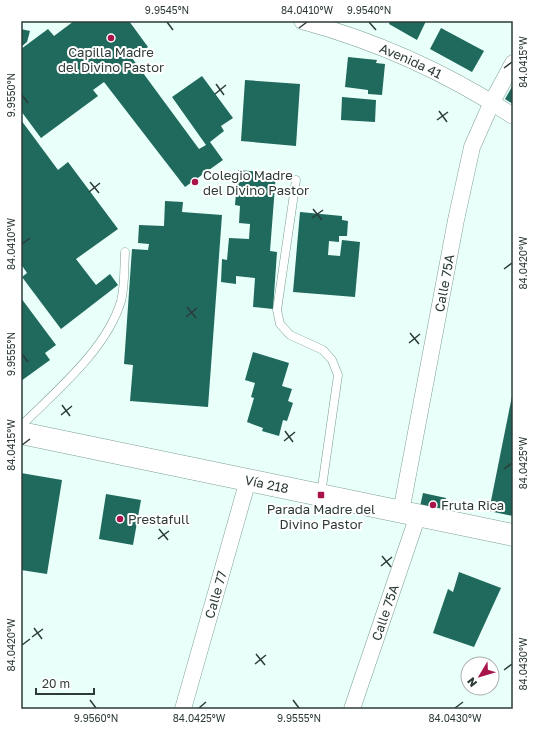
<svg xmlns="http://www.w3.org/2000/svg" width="534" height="730" font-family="'Golos Text',sans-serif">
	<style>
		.building { fill: #1f695d }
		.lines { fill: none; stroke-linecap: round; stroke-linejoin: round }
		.service-casing { stroke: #7c9e96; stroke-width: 9 }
		.minor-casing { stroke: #7c9e96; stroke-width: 17 }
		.secondary-casing { stroke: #7c9e96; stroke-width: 23 }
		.service { stroke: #fff; stroke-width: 8 }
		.minor { stroke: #fff; stroke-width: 16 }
		.secondary { stroke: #fff; stroke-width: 22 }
		.ticks { fill: none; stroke: #2d3b38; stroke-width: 1.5 }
		.poi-dot { fill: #a8144b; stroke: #fff; stroke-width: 1.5 }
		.labels { text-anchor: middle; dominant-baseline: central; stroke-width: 4; stroke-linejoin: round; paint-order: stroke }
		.poi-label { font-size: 13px; fill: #2d3b38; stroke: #fff; text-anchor: start }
		.street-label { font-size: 13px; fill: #2d3b38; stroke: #fff }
		.neatline { fill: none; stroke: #2d3b38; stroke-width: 1.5 }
		.ticks-label { font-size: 10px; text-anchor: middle; fill: #2d3b38 }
	</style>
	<rect width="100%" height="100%" fill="#e9fff9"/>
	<!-- building -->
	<path class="building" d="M74,21H129L148,47L132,58L199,149L206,145L172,97L202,76L233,118L221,126L224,131L210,142L223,160L185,187L104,82L93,90L98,96L41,138L21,111V49L48,29L54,36Z
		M390,21H426L417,40L389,24Z
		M441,28L484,51L472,72L430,49Z
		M21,29L30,31L27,42L21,47Z
		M348,57L377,60L376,63L385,64L382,95L368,94V90L345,87Z
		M245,80L300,84L296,146L241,141Z
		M513,85V104L505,99Z
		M342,97L376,100L375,122L341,120Z
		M21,120L58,170L68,162L118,229L76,259L96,285L110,274L118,285L61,329L22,277L27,273L21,264Z
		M238,170L276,173L270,251L277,252L273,309L253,307L255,278L236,276V284L221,282L222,259L227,260L229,238L249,239L250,224L239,223L240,206L235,205Z
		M165,201L183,202L182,212L222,215L208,407L130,401L133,365L124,364L132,249L148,250L149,244L138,243L139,225L164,226Z
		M300,212L342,216V220L348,221L347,236H339V242L329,241L328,255L340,256L342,240L360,242L355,297L293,292Z
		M21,298L56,345L45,353L50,360L21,381Z
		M253,352L289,363L282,386L292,389L288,401L293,403L287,421L283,420L279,436L262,431L263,428L247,422L254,398L251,397L255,383L245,380Z
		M512,396H513V516L489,511Z
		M21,473L62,480L47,574L21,570Z
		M423,493L446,498L442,516L419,511Z
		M106,494L141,500L133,545L99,539Z
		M459,572L501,588L474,647L433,633L448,589L453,592Z"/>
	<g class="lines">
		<defs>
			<path id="service" d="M296,180L277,310L280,324L290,335L323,350L332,360L338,375L321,494
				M21,426C56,391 107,349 121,301C125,286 124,268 125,252"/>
			<g id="minor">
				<path id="s1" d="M302,21C376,41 449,74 513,116"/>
				<path id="s2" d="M401,512L456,220L472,147L492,102L513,63"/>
				<path id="s3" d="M183,709L248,480"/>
				<path id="s4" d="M352,709L418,515"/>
			</g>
			<g id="secondary">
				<path id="s5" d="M21,433L513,535"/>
			</g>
		</defs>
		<!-- service casing -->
		<use href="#service" class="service-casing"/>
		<!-- minor casing -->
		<use href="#minor" class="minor-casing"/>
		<!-- secondary casing -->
		<use href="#secondary" class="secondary-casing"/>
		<!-- service -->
		<use href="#service" class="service"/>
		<!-- minor -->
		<use href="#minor" class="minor"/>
		<!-- secondary -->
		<use href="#secondary" class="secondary"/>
	</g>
	<!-- ticks -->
	<path class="ticks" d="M167,22L173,30M369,22L376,30M299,28L307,22M504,68L512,62M216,84L224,95M215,94L226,85M22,95L28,103M439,111L447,122M437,120L448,112M90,182L99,193M89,192L100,183M313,209L322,220M312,218L323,210M22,244L30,238M504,269L512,263M187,307L196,318M186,317L197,308M410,333L419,344M409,343L420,334M22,354L28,362M62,405L70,416M61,415L72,406M285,431L293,442M284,441L295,432M22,445L30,439M504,469L512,463M159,529L168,540M158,539L169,531M382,556L391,567M381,566L392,557M34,628L42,639M32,637L43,629M22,645L30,639M256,654L265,665M255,664L266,655M504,670L512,664M90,700L96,708M293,700L299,708M199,708L206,702M455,708L463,702"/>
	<!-- markers -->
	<g class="poi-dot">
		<circle cx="111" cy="38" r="4"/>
		<circle cx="195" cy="182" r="4"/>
		<rect x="317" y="491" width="8" height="8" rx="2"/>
		<circle cx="433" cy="505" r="4"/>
		<circle cx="120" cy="519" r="4"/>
	</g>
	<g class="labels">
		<!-- poi labels -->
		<g class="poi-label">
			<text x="111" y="52" text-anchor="middle">Capilla Madre<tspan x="111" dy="15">del Divino Pastor</tspan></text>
			<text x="203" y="175">Colegio Madre<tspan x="203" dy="15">del Divino Pastor</tspan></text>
			<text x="441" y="505">Fruta Rica</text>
			<text x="321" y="509" text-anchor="middle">Parada Madre del<tspan x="321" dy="15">Divino Pastor</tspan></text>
			<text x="128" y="519">Prestafull</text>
		</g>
		<!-- street labels -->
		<g class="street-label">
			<text stroke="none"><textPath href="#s1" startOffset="116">Avenida 41</textPath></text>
			<text stroke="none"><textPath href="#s2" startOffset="233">Calle 75A</textPath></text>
			<text stroke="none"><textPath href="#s5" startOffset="251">Vía 218</textPath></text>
			<text stroke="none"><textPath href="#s3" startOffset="119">Calle 77</textPath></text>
			<text stroke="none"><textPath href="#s4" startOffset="102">Calle 75A</textPath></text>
		</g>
	</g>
	<!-- border -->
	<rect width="534" height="730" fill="none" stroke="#ffffff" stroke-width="44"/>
	<!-- north arrow -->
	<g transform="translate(480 676) rotate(232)"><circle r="19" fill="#ffffff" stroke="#abb1af"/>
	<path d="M0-3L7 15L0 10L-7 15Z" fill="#a8144b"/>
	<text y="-6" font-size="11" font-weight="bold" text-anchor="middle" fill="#2d3b38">N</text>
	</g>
	<!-- scale -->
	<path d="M36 688v6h58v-6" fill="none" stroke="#2d3b38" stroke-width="2"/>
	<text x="42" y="688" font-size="12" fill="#2d3b38" stroke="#ffffff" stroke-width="3" paint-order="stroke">20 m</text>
	<rect x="22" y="22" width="490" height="686" class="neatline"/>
	<g class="ticks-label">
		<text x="167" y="14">9.9545°N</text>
		<text x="307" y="14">84.0410°W</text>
		<text x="369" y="14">9.9540°N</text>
		<text transform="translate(523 62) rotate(-90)" y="4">84.0415°W</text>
		<text transform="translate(11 95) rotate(-90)" y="4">9.9550°N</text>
		<text transform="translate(11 244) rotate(-90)" y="4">84.0410°W</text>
		<text transform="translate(523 263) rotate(-90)" y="4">84.0420°W</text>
		<text transform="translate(11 354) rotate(-90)" y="4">9.9555°N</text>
		<text transform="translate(11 445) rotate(-90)" y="4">84.0415°W</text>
		<text transform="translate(523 463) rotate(-90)" y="4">84.0425°W</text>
		<text transform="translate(11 645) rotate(-90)" y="4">84.0420°W</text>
		<text transform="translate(523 664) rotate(-90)" y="4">84.0430°W</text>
		<text x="96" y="722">9.9560°N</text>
		<text x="199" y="722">84.0425°W</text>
		<text x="299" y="722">9.9555°N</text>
		<text x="455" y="722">84.0430°W</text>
	</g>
</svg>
